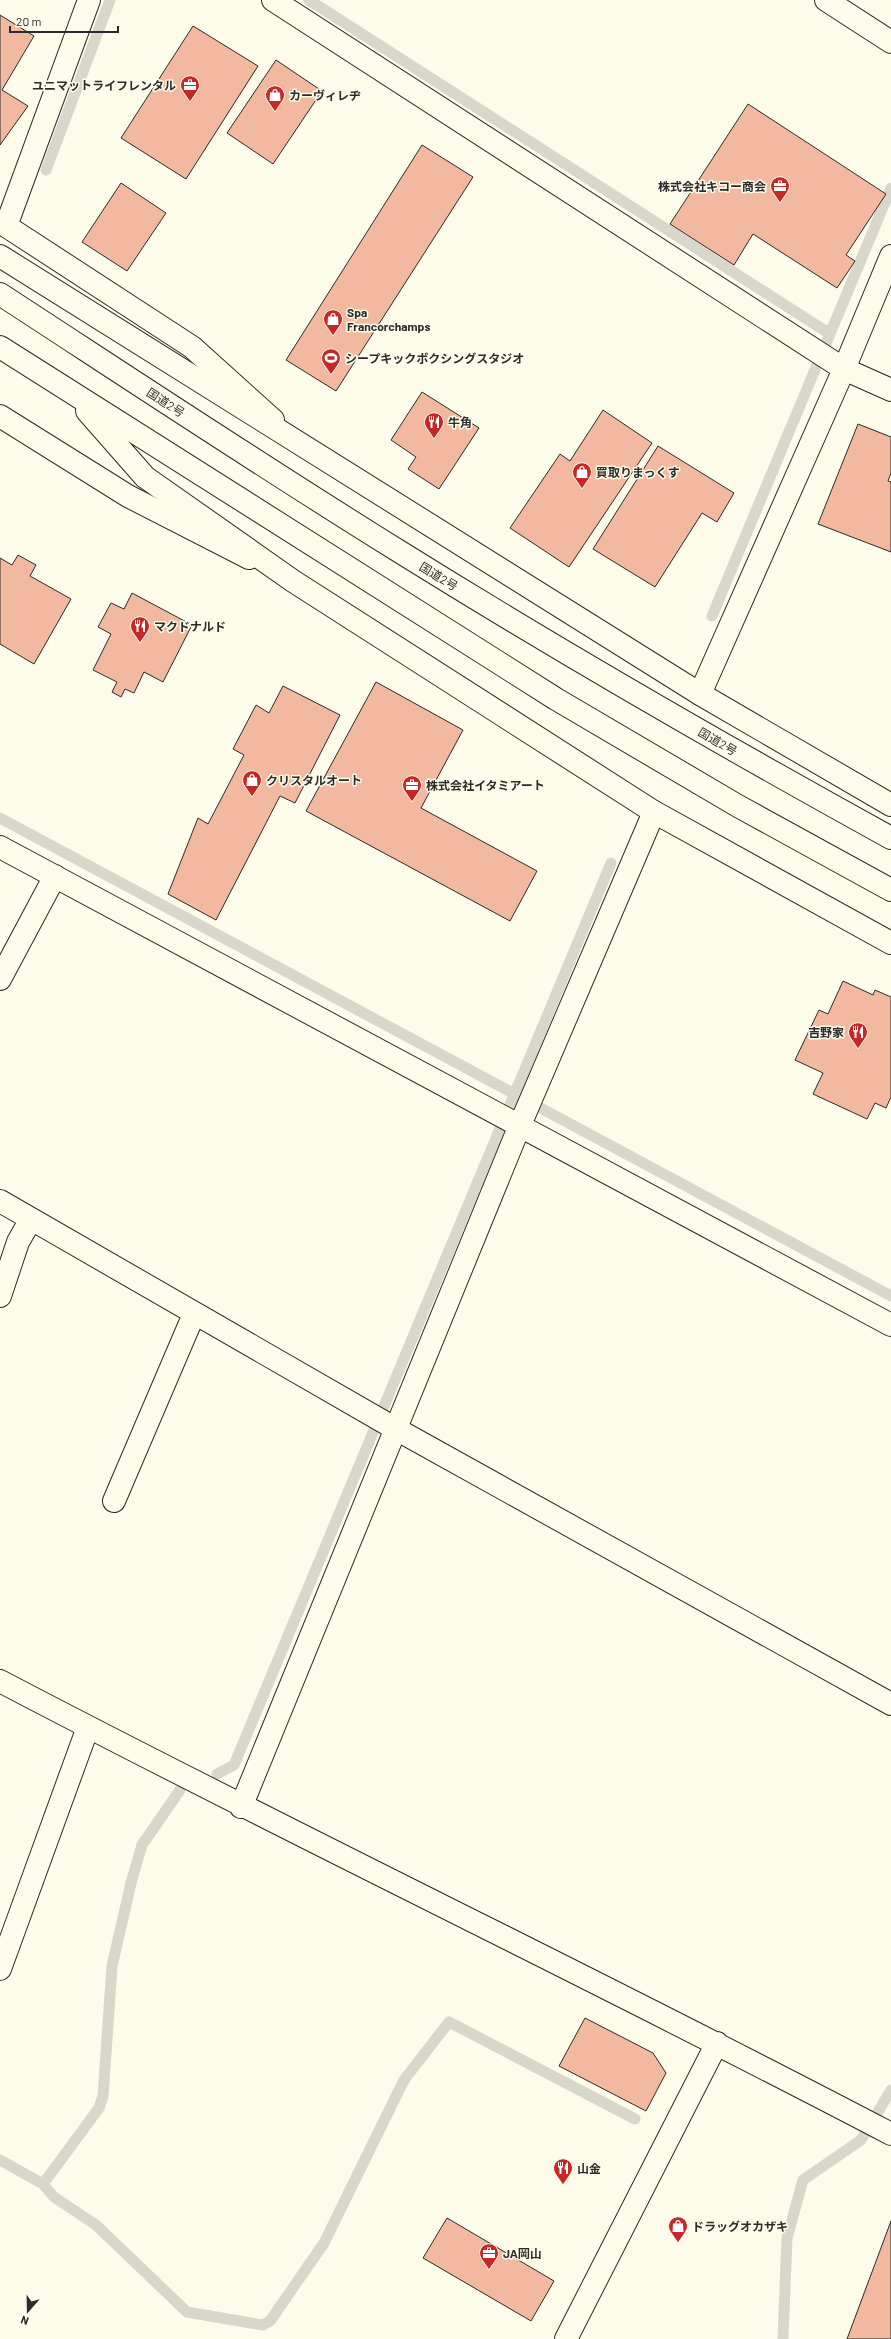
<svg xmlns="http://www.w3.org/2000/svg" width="891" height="2339" font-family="Barlow,'Noto Sans JP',sans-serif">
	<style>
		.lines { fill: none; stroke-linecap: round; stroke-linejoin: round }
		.stream { stroke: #d8d7c9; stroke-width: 11 }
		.building { fill: #f2b8a0; stroke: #2b2b2b }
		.minor-casing { stroke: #2b2b2b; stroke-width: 24 }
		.highway-casing { stroke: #2b2b2b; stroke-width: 24 }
		.minor { stroke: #fdfbea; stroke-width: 22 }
		.highway { stroke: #fdfbea; stroke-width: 22 }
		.labels { text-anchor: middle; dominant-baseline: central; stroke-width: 3; stroke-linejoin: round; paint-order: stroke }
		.poi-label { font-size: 12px; font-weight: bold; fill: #2b2b2b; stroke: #fdfbea; text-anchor: start }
		.street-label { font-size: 12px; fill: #2b2b2b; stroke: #fdfbea }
	</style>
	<rect width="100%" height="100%" fill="#fdfbea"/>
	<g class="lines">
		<!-- stream -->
		<path class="stream" d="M309,0L830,334
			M46,170L110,0
			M712,616L891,188
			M0,818L891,1296
			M217,1774L234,1765L611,863
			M0,2160L43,2184L99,2108L103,2096L112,1966L131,1883L142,1845L180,1790
			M43,2184L54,2197L96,2225L187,2312L263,2325L270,2321L324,2243L404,2080L449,2022L635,2119
			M783,2339L787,2238L803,2180L861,2140L891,2090"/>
	</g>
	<!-- building -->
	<path class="building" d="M0,15L34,36L2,90L28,106L0,145Z
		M193,26L258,66L186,179L121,138Z
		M276,60L322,91L273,164L227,133Z
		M748,104L886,194L846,255L855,261L837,288L753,234L734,265L670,224Z
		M422,145L473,177L336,391L286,360Z
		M121,183L166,213L127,271L82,242Z
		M422,392L479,428L439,489L408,469L416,457L391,440Z
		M603,410L652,443L569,567L510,528L560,454L570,461Z
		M858,424L891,437V473L888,481L891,482V552L818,524Z
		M658,446L734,493L717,522L702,513L655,587L593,549Z
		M18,555L36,565L30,576L71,599L34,664L0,644V558L12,565Z
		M132,593L192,625L163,682L144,672L134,693L125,689L121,697L112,692L117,682L93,670L111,634L98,627L111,603L124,609Z
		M376,682L463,730L421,808L537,871L510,921L306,811Z
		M283,686L340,715L295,803L280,796L216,920L168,894L198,818L208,824L244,755L233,749L256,705L269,713Z
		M843,981L873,995L875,990L891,997V1097L886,1108L875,1103L867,1119L813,1094L823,1073L795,1060L819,1010L828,1014Z
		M585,2018L653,2053L666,2073L646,2111L559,2066Z
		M447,2218L554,2281L531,2321L423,2258Z
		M891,2221V2339H847Z"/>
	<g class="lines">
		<defs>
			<path id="minor" d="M273,0L844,369L891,390
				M826,0L891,42
				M0,222L192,347L273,420
				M6,226L89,0
				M0,416L128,496L249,558
				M700,694L844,369L891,256
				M0,847L891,1325
				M0,979L55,876
				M0,1201L396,1429L891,1704
				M0,1296L18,1242L31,1219
				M114,1501L194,1314
				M0,1681C295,1836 596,1979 891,2134
				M241,1807L520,1125L654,812
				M0,1969L88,1727
				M566,2339L717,2043"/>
			<path id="highway" d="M0,256L700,694L891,805
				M0,294C132,380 263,467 397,550C559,651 724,746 891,838
				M0,347L556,699L738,806L891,890
				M87,411L145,477L293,581L654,812L891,943"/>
		</defs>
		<!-- minor casing -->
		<use href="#minor" class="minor-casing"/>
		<!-- highway casing -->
		<use href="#highway" class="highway-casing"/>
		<!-- minor -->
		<use href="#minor" class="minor"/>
		<!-- highway -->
		<use href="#highway" class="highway"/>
	</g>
	<!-- icons -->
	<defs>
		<symbol id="office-pin" viewBox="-11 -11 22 30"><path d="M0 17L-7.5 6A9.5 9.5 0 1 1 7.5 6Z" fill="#c62828" stroke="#fdfbea"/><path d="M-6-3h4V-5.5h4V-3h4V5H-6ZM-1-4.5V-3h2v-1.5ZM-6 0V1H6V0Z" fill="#fff"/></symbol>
		<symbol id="shop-pin" viewBox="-11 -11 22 30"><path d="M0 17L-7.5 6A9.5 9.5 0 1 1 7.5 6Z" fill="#c62828" stroke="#fdfbea"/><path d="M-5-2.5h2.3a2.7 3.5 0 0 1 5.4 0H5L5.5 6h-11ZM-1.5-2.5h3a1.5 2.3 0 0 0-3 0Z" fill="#fff"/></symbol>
		<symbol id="stadium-pin" viewBox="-11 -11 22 30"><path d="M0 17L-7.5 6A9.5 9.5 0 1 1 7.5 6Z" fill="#c62828" stroke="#fdfbea"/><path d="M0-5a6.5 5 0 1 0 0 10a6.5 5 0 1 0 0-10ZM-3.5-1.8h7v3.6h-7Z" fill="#fff"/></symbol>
		<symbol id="restaurant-pin" viewBox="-11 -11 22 30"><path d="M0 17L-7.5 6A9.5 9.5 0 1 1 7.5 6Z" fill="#c62828" stroke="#fdfbea"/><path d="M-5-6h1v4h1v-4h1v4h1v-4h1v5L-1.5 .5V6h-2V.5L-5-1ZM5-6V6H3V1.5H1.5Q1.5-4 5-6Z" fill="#fff"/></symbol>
	</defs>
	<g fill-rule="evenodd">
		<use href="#office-pin" x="179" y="74" width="22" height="30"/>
		<use href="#shop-pin" x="264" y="84" width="22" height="30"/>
		<use href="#office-pin" x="769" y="175" width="22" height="30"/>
		<use href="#shop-pin" x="322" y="308" width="22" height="30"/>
		<use href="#stadium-pin" x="320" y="347" width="22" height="30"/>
		<use href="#restaurant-pin" x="423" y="411" width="22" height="30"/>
		<use href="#shop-pin" x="571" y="461" width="22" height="30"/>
		<use href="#restaurant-pin" x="129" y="615" width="22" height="30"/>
		<use href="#shop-pin" x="241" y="769" width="22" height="30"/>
		<use href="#office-pin" x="401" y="774" width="22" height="30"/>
		<use href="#restaurant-pin" x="847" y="1021" width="22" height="30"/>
		<use href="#restaurant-pin" x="552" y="2157" width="22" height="30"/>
		<use href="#shop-pin" x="667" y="2215" width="22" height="30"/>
		<use href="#office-pin" x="478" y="2242" width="22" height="30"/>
	</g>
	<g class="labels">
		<!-- poi labels -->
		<g class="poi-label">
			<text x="176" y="85" text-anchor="end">ユニマットライフレンタル</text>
			<text x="289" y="95">カーヴィレヂ</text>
			<text x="766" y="186" text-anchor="end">株式会社キコー商会</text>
			<text x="347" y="312">Spa<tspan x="347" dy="14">Francorchamps</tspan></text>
			<text x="345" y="358">シープキックボクシングスタジオ</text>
			<text x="448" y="422">牛角</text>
			<text x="596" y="472">買取りまっくす</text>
			<text x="154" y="626">マクドナルド</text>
			<text x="266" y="780">クリスタルオート</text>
			<text x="426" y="785">株式会社イタミアート</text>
			<text x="844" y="1032" text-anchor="end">吉野家</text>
			<text x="577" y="2168">山金</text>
			<text x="692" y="2226">ドラッグオカザキ</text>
			<text x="503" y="2253">JA岡山</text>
		</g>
		<!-- street labels -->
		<g class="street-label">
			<text transform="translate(166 402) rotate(33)">国道2号</text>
			<text transform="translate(439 576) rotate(31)">国道2号</text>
			<text transform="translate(718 741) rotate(30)">国道2号</text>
		</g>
	</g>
	<!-- north arrow -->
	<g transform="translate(28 2311) rotate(200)" stroke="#fdfbea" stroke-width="3" paint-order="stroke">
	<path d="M0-3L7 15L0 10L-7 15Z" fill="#2b2b2b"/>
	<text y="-6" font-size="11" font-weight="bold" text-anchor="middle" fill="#2b2b2b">N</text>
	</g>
	<!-- scale -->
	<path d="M10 26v6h108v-6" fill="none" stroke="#2b2b2b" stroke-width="2"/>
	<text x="16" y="26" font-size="12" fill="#2b2b2b" stroke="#fdfbea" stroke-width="3" paint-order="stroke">20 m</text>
</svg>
